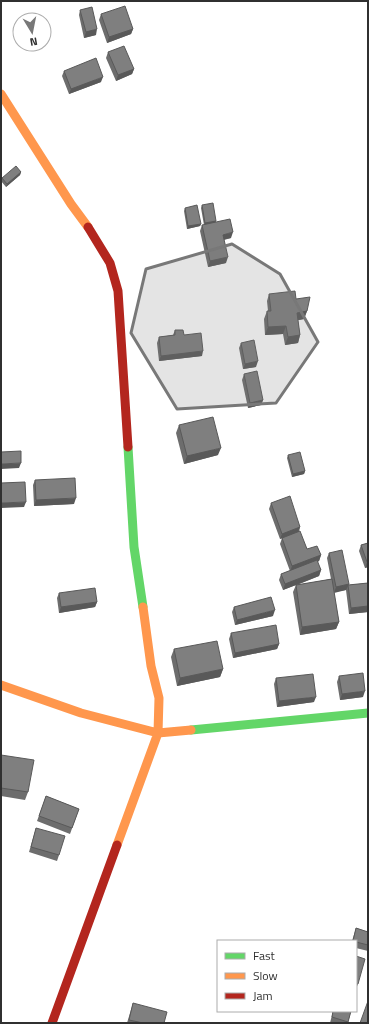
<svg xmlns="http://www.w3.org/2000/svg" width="369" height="1024" font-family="'Titillium Web',sans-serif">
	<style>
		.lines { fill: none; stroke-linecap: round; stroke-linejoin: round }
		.fast { stroke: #63d668; stroke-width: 9 }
		.slow { stroke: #ff974d; stroke-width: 9 }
		.jam { stroke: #b3261e; stroke-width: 9 }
		.wall { fill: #6d6d6d }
		.shaded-wall { fill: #595959 }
		.building { fill: #7f7f7f; stroke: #595959 }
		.marked { fill: #787878; fill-opacity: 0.2; stroke: #787878; stroke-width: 3; stroke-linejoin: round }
	</style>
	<rect width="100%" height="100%" fill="#fff"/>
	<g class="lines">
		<!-- fast -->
		<path class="fast" d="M128,447L134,547L143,607
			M191,730L368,713"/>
		<!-- slow -->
		<path class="slow" d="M1,94L71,204L88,227
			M1,685L81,713L158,733L191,730
			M117,845L158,733L159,698L151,666L143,607"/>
		<!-- jam -->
		<path class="jam" d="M88,227L110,263L118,291L128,447
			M52,1023L117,845"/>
	</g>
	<!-- wall -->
	<path class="wall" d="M80,10L96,35L84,38L79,15Z
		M101,14L133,29L131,34L107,43L99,20Z
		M108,52L134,69L132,74L116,81L106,58Z
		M64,71L101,82L69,94L62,76Z
		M21,172L20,175L6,187L1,181L2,178Z
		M202,205L216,222L231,238L224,240L226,263L208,267L200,231L202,225H204L201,208Z
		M185,208L201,224L200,226L187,229L184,211Z
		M269,294L296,299L307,311L304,319L298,320L300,335L298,343L285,345L283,334L265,335L264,319L267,311H268L267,301Z
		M175,330L184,335L202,356L159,361L157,343L159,337L173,335Z
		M241,343L256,367L243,369L239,348Z
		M244,374L263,400L261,405L248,408L242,380Z
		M179,425L218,455L184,464L176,433Z
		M288,455L305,471L304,474L292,477L287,458Z
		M35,480L74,504L34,506L33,485Z
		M271,503L300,527L299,532L307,549L321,555L319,561L317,562L321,570L319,576L297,585L331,579L327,558L329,553L349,585L368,583V612L349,614L346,590L334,592L339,622L336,629L300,635L293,592L296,585L283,590L279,580L281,574L290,571L280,544L282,538L280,539L269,509Z
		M368,543V567L365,568L359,551L361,545Z
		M59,593L97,602L95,607L59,613L57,598Z
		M234,607L273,616L235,625L232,612Z
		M231,633L279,644L277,649L233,658L229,639Z
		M174,649L223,669L220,677L177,686L171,657Z
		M339,676L363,697L340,700L337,682Z
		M276,678L314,702L277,707L274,684Z
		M1,755L28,792L25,800L1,796Z
		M46,796L79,809L70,834L37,821Z
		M36,828L59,855L57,861L29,852Z
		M356,928L368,932V951L356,948V941H352Z
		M356,956L358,984L356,989Z
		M133,1003L164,1023H127Z
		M333,1011H351L348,1023H330Z"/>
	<!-- shaded-wall -->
	<path class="shaded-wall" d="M97,29L96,35L84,38L86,32Z
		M133,29L131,34L107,43L109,37Z
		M134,69L132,74L116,81L118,75Z
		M103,77L101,82L69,94L71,89Z
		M21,172L20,175L6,187L7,184Z
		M216,221L215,223L204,226L205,223Z
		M201,224L200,226L187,229L188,226Z
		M233,232L231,238L221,240L223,235Z
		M228,257L226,263L208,267L210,261Z
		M307,311L304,319L294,321L297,313Z
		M286,326L283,334L265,335L268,327Z
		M300,335L298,343L285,345L288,337Z
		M203,351L202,356L159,361L161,356Z
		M258,361L256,367L243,369L245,364Z
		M263,400L261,405L248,408L250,403Z
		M221,448L218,455L184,464L187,456Z
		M21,463L19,468L1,469V464Z
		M305,471L304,474L292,477L293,474Z
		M76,498L74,504L34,506L36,500Z
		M26,502L24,507L1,508V503Z
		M300,527L298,532L280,539L282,534Z
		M321,555L319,561L290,572L292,566Z
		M367,562H368V567L365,568Z
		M321,570L319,576L283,590L285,584Z
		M349,584L346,590L334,593L336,587Z
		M97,602L95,607L59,613L61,607Z
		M368,606V612L349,614L351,608Z
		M275,610L273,616L235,625L237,620Z
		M339,622L336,629L300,635L302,627Z
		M279,644L277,649L233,658L235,653Z
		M223,669L220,677L177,686L180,678Z
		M365,691L363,697L340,700L342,694Z
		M316,697L314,702L277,707L279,701Z"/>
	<!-- building -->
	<path class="building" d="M125,6L133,29L109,37L101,14Z
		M92,7L97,29L86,32L80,10Z
		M124,46L134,69L118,75L108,52Z
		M96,58L103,77L71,89L64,71Z
		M16,166L21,172L7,184L2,178Z
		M213,203L216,221L205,223L202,205Z
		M197,205L201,224L188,226L185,208Z
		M230,219L233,232L223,235L228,257L210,261L202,225Z
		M295,291L296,299L310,297L307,311L297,313L300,335L288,337L286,326L268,327L267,311H271L269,294Z
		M175,330H183L184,335L201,333L203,351L161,356L159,337L175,335Z
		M254,340L258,361L245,364L241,343Z
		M257,371L263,400L250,403L244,374Z
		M213,417L221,448L187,456L179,425Z
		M21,451V463L1,464V452Z
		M300,452L305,471L293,474L288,455Z
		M75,478L76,498L36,500L35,480Z
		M25,482L26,502L1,503V483Z
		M290,496L300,527L282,534L271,503Z
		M300,531L307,549L317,546L321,555L292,566L282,538Z
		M368,543V562H367L361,545Z
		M342,550L349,584L336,587L329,553Z
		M317,560L321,570L285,584L281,574Z
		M332,579L339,622L302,627L296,585Z
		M368,583V606L351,608L348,585Z
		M95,588L97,602L61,607L59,593Z
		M271,597L275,610L237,620L234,607Z
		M276,625L279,644L235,653L231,633Z
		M217,641L223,669L180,678L174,649Z
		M363,673L365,691L342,694L339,676Z
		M313,674L316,697L279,701L276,678Z
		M1,755L34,760L28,792L1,788Z
		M46,796L79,809L72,828L39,816Z
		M36,828L65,836L59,855L31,847Z
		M356,928L368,932V945L356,942V941H353Z
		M356,956L365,959L358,984L356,983Z
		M368,1001V1023H360Z
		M133,1003L167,1012L164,1023H143L129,1020Z
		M333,1011H351L348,1022L332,1017Z"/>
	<!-- marked area -->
	<path class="marked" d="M232,244L280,274L318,342L276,403L177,409L131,333L146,269Z"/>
	<!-- border -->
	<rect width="369" height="1024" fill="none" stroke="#303030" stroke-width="4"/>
	<!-- legend -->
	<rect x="217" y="940" width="140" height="72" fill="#ffffff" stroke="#acacac"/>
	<rect x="225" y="953" width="20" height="6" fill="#63d668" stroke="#acacac"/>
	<text x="253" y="960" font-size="12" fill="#303030">Fast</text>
	<rect x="225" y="973" width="20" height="6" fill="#ff974d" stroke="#acacac"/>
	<text x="253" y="980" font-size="12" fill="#303030">Slow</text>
	<rect x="225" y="993" width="20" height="6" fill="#b3261e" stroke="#acacac"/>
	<text x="253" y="1000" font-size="12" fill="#303030">Jam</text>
	<!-- north arrow -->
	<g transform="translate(32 32) rotate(170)"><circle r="19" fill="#ffffff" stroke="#acacac"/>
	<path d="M0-3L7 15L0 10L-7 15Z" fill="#787878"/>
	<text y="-6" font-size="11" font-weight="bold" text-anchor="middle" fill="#303030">N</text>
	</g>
</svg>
